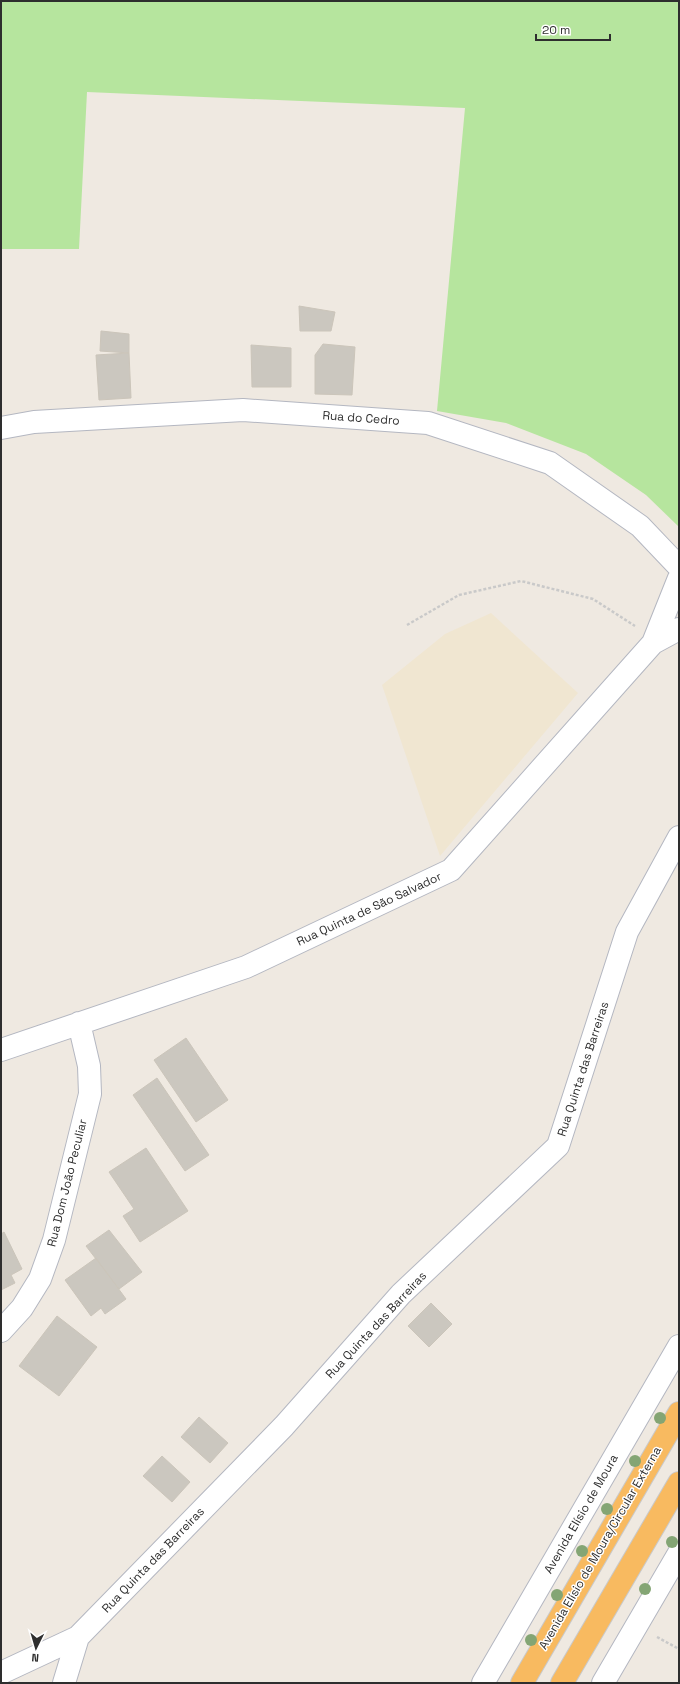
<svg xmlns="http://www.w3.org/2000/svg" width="680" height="1684" font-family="'Space Grotesk',sans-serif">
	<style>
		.education { fill: #f0e6d1 }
		.green { fill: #b6e59e }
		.building { fill: #cbc7bf; stroke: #cbc5ba }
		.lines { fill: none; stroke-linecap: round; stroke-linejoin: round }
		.minor-casing { stroke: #b4b7c1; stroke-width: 24 }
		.trunk-casing { stroke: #c9c9c9; stroke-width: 24 }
		.path { stroke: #c9c9c9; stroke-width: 2.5; stroke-dasharray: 3 2; stroke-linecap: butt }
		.minor { stroke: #fff; stroke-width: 22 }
		.trunk { stroke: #f8ba60; stroke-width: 22 }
		.tree { fill: #84a574 }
		.labels { text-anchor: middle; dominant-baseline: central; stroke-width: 3; stroke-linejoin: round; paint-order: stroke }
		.street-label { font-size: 12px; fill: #2e2e2e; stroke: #fff }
	</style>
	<rect width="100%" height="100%" fill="#efe9e1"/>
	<!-- education -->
	<path class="education" d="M491,613L578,693L440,856L382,685L445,634Z"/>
	<!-- green -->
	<path class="green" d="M1,1H679V527L646,495L586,454L506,423L437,411L465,108L87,92L79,249H1Z"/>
	<!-- building -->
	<path class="building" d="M299,306L335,312L331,331H300Z
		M101,331L129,334V353L100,351Z
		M323,344L355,347L352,395L315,394V355Z
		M251,345L291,348V387H252Z
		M129,353L131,398L99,400L96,355Z
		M186,1038L228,1100L196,1122L154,1060Z
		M157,1078L209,1155L185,1171L133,1095Z
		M146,1148L188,1211L140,1242L123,1216L134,1209L109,1172Z
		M109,1230L142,1272L119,1289L86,1246Z
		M4,1232L22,1269L11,1275L15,1283L1,1290V1234Z
		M96,1258L126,1299L105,1314L101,1308L91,1316L65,1280Z
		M431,1303L452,1324L429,1347L408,1326Z
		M57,1316L97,1347L59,1396L19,1366Z
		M199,1417L228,1443L210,1463L181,1437Z
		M162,1456L190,1482L172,1502L143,1476Z"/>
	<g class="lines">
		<defs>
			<path id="minor" d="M1,428L34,422L243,410L428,423L550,463L640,526L679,567
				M653,643L679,629
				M1,1050L246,967L451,870L653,643L679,578
				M1,1331L22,1308L40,1279L54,1240L90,1094L89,1066L79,1023
				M1,1673L78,1637L284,1426L401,1294L558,1146L627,932L679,837
				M64,1683L78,1637
				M483,1683L679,1346
				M603,1683L679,1553"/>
			<path id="trunk" d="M522,1683L679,1413
				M562,1683L679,1483"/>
		</defs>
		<!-- minor casing -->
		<use href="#minor" class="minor-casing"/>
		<!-- trunk casing -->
		<use href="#trunk" class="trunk-casing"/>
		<!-- path -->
		<path class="path" d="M407,625L459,595L521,581L593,599L635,626
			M657,1637L679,1649"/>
		<!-- minor -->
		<use href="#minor" class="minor"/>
		<!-- trunk -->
		<use href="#trunk" class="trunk"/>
	</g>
	<!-- trees -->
	<g class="tree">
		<circle cx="660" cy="1418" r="6"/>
		<circle cx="635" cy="1461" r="6"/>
		<circle cx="607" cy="1509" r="6"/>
		<circle cx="672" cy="1542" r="6"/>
		<circle cx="582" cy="1551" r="6"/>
		<circle cx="645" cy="1589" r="6"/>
		<circle cx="557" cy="1595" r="6"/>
		<circle cx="531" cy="1640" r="6"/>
	</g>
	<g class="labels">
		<!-- street labels -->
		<g class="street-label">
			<text transform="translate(361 418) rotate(4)">Rua do Cedro</text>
			<text transform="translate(369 909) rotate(-25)">Rua Quinta de São Salvador</text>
			<text transform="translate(583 1069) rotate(-72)">Rua Quinta das Barreiras</text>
			<text transform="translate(67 1183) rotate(-76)">Rua Dom João Peculiar</text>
			<text transform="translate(376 1325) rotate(-47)">Rua Quinta das Barreiras</text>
			<text transform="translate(581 1514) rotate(-60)">Avenida Elísio de Moura</text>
			<text transform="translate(600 1548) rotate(-60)">Avenida Elísio de Moura/Circular Externa</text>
			<text transform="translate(153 1560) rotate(-46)">Rua Quinta das Barreiras</text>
		</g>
	</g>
	<!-- border -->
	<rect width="680" height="1684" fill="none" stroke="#2e2e2e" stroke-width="4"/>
	<!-- north arrow -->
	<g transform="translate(36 1648) rotate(185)" stroke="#ffffff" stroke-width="3" paint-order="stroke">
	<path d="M0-3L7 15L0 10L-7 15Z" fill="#2e2e2e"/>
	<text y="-6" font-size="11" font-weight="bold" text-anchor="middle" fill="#2e2e2e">N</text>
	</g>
	<!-- scale -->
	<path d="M536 34v6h74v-6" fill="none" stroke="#2e2e2e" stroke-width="2"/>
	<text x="542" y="34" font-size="12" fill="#2e2e2e" stroke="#ffffff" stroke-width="3" paint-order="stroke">20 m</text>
</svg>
